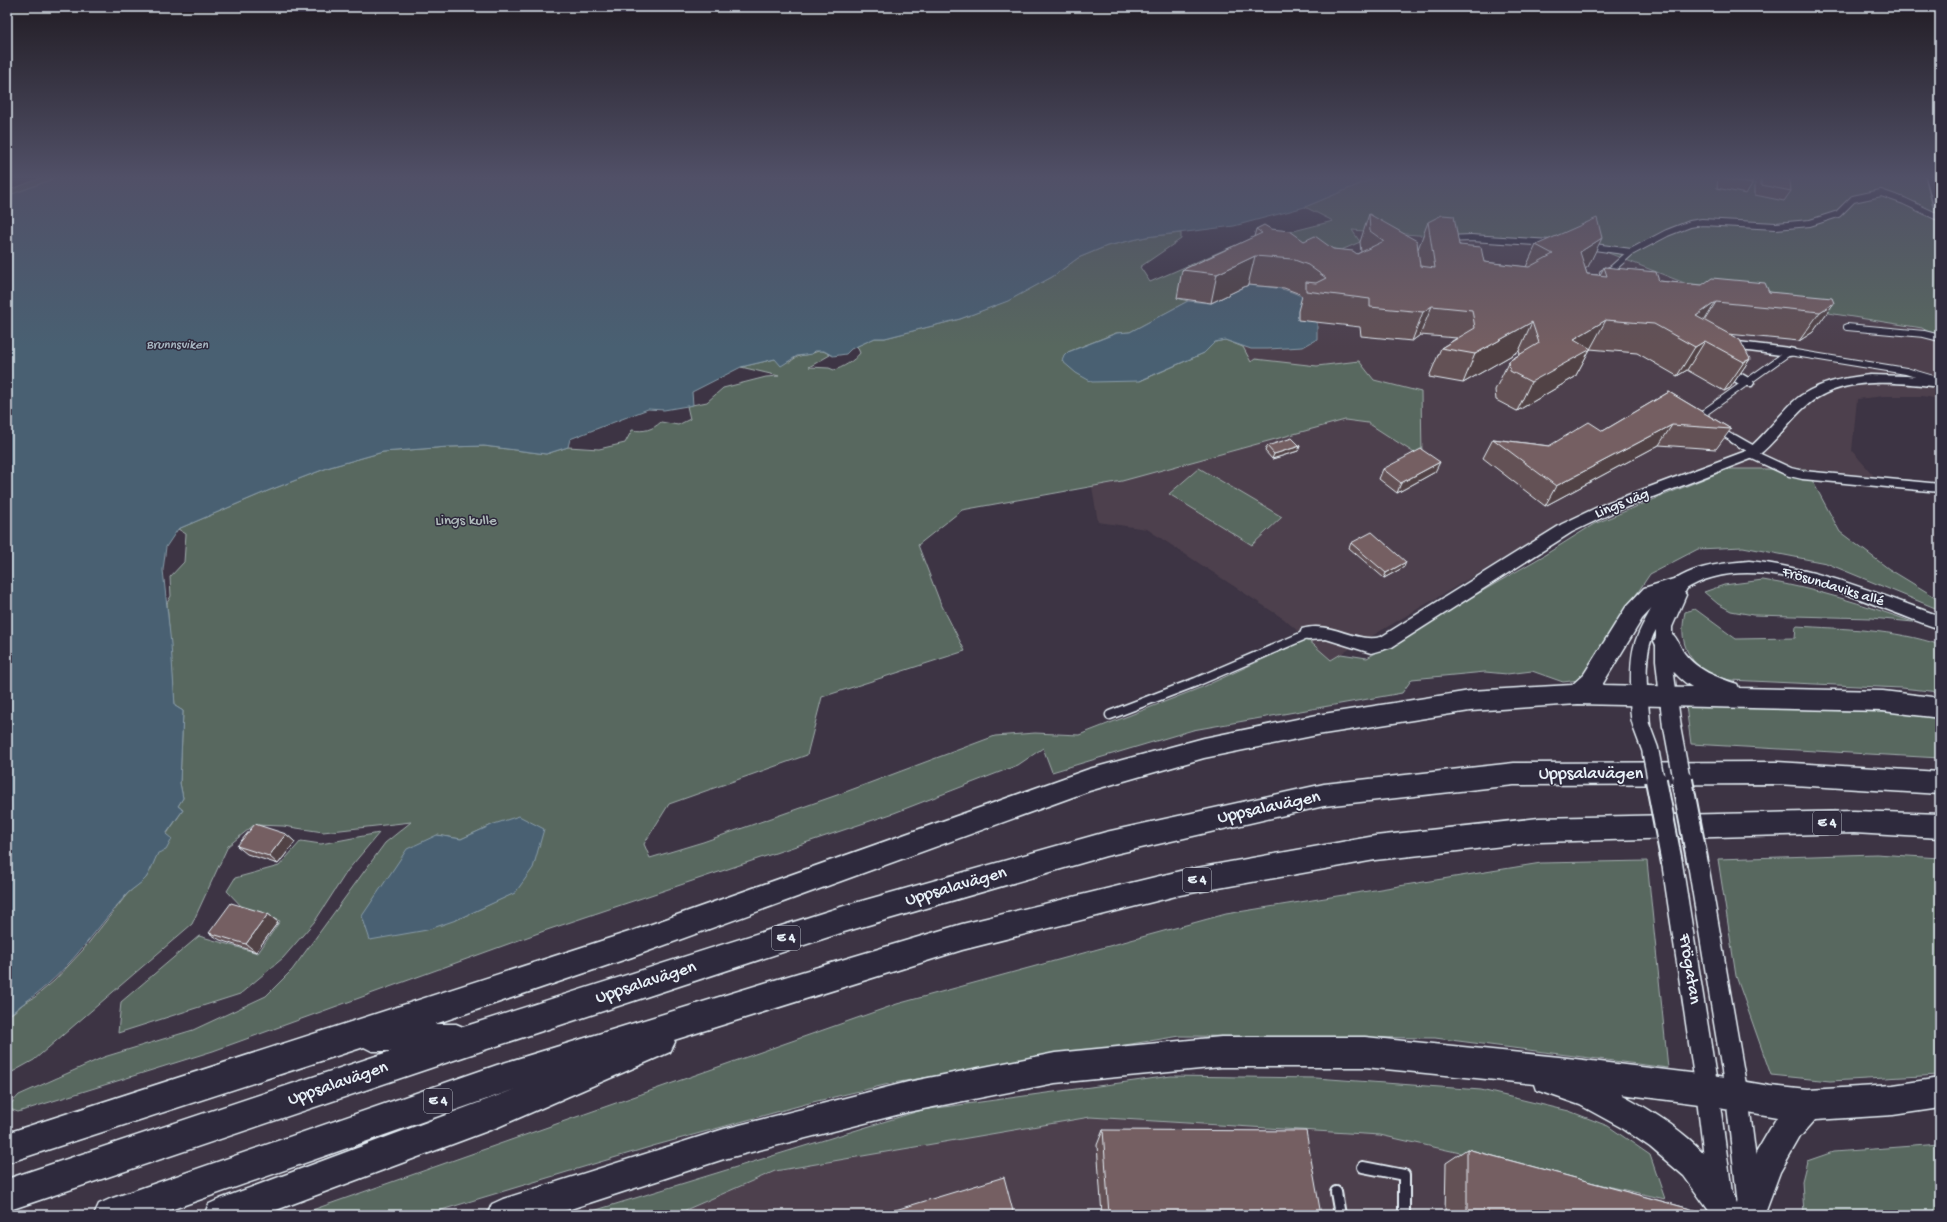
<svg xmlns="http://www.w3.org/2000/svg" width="1947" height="1222" font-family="'Gochi Hand',sans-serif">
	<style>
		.built { fill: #4e414d }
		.green { fill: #59685f; stroke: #a0acac; fill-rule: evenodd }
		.water { fill: #486172; stroke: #889ba8 }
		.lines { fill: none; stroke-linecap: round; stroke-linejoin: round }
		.lane-far2-casing { stroke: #e8f1f8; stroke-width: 8 }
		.lane-far1-casing { stroke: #e8f1f8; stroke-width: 11 }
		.lane-casing { stroke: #e8f1f8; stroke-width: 14 }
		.street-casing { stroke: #e8f1f8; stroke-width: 3 }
		.highway-casing { stroke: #e8f1f8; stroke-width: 3 }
		.lane-far2 { stroke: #2f2a3d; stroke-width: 6 }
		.lane-far1 { stroke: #2f2a3d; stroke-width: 8 }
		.lane { stroke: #2f2a3d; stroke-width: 10 }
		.street { fill: #2f2a3d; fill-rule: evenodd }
		.highway { fill: #2f2a3d; fill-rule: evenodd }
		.street-bridge-far1-casing { stroke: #e8f1f8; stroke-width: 19; stroke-linecap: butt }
		.street-bridge-casing { stroke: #e8f1f8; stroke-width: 24; stroke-linecap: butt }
		.street-bridge-far1 { stroke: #2f2a3d; stroke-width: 16 }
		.street-bridge { stroke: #2f2a3d; stroke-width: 20 }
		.wall { fill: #645154; stroke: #e8f1f8 }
		.shaded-wall { fill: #514245; stroke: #e8f1f8 }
		.building { fill: #745e62; stroke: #e8f1f8 }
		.labels { text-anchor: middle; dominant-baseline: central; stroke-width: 3; stroke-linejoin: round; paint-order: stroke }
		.far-water-label { font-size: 13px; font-style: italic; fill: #a8b7c2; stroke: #2f2a3d }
		.shield { fill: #2f2a3d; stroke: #b0b5c0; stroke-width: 1 }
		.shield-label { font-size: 14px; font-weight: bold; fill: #e8f1f8 }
		.street-label { font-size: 15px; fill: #e8f1f8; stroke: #2f2a3d }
		.park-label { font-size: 15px; fill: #afbabb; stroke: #2f2a3d }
		.near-street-label { font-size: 18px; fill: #e8f1f8; stroke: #2f2a3d }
	</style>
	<rect width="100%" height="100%" fill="#3d3444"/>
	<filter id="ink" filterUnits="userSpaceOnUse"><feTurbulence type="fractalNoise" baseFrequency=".025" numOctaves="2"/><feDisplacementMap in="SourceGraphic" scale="8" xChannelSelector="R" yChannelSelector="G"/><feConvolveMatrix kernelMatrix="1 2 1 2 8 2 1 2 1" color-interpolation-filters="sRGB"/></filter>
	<g filter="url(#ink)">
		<!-- built -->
		<path class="built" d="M1334,221L1583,243L1715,295L1922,328L1940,339V399L1922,396H1885L1857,399L1852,451L1874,476L1806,469H1693L1562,524L1331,660L1284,619L1147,529L1098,522L1081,421L1051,334Z
			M1090,1117L1380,1135L1665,1199L1701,1215H674L775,1171Z"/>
		<!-- green -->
		<path class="green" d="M46,176H56L48,181L7,196V191Z
			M1379,176H1940V339L1922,328L1715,295L1583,243H1523L1352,230L1360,242L1307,265L1177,298L1188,301L1130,332L1116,333L1068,352L1140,381L1204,353L1215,342L1225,340L1243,347L1251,362L1255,359L1317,366L1359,361L1374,380L1421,392L1422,458L1368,423L1345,420L1122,481L962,510L918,545L940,602L965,651L822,697L807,755L669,804L644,844L650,858L703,842L840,794L995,736L1035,733L1079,735L1205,686L1307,639L1331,660L1341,654L1367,658L1543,556L1594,524L1728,469H1806L1840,532L1889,569L1940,600V610L1826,563L1743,547L1698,549L1650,574L1579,680L1563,682L1532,671L1507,674L1485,672L1412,679L1402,693L1193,730L1052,772L1043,748L1018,765L894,813L544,931L213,1051L18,1112L7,1108L19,1095L104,1057L193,1030L266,996L292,970L385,843L411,822L323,832L283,826L254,825L228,846L192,924L34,1060L7,1075V1016L14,1012L23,1004L35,997L54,981L83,950L128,893L146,878L166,835L183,810L178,806L183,798L180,783L183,711L175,706L167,603L171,596L170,577L184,562L186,534L178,529L270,490L330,467L383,452L448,447L484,446L546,454L568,447L599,449L625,443L632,430C644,432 652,430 661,422L678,425L690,419L687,406L707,402L723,388L766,377L779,376L741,367L775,359L790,362C798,355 800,356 810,354C820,351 820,348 830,355L809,367L829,368L834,370C842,368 854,361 860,353L857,346L875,338H885L960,319L1006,301L1052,277L1078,258L1107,246L1146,237L1181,233V239L1140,267L1150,282L1231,247L1333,221L1305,207ZM494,824L514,893L456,920L437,835L461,839Z
			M1199,468L1282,517L1252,545L1169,494Z
			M1763,580C1817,589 1862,604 1913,622L1872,618L1753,615L1731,611L1718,604L1704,592L1724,585Z
			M1695,609L1736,639L1795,638L1796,626C1845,629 1893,629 1940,645V692L1901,688L1729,680C1721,677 1710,675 1703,670C1683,654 1680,636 1685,612Z
			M1686,706L1912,713L1940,717V758L1691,744Z
			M379,833L348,870L315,921L283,958L240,994L118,1033L121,1002L199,936L258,953L280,921L244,909L227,891L235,878L279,866L301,841L321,844Z
			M1876,854L1940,858V1075L1830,1081L1771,1075L1736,976L1718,859Z
			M1647,861L1668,1068L1435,1038L1180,1036L893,1083L813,1102L653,1146L425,1215H298L897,1004L1226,914L1541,863Z
			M1171,1076L1316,1078L1481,1090L1569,1111L1608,1126L1650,1155L1665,1199L1380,1135L1090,1117L775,1171L674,1215H580L922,1110Z
			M1940,1144V1215H1804L1802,1181L1807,1161L1833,1152Z"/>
		<!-- water -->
		<path class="water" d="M57,176H1379L1305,207L1234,226L1146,237L1107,246L1078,258L1052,277L1008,301L960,319L885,338H875L851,349L846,354L833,356L824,351H815L812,354L797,356L781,366L775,359L741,367L692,392L693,405L664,410L648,409L570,439L568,447L546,454L484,446L448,447L383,452L330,467L270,490L178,529L166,547L163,570L171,644L175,706L183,711L180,783L183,798L178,806L183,810L166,834L172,839L166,850L158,853C154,861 151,871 146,878C141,884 133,888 127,894C91,934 70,971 24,1003C18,1007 14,1012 7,1016V196L48,181Z
			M1248,285C1280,288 1291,288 1317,306V339L1303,347L1268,349H1251L1225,340L1215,342L1204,353L1139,381L1092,382L1076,373L1062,361L1064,356L1068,352L1117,333L1130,332L1188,301L1211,303Z
			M519,816L544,829L533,868L515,893L456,920L427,930L370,940L362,916L407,849L437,835L461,839L494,824Z"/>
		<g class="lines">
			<defs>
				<path id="lane-far2" d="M1447,239L1471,238L1551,243
					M1587,246L1631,252L1667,233L1690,224L1702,222L1776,226L1810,223L1838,214L1853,199L1881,193L1904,201L1940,218
					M1603,273L1612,269L1631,252
					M1847,327L1924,334L1940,338
					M1707,424L1705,412L1789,352L1906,371L1940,381
					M1717,429L1735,440"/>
				<path id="lane-far1" d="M1734,439L1755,451
					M1751,454L1790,472L1803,475L1940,488
					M1110,715L1196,682L1308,634"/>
				<path id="lane" d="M1363,1167L1404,1175V1215
					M1336,1192L1340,1215"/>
				<path id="street" d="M1926,176H1936L1940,188V209L1934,206Z
					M1721,340L1789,348L1794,349L1795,352L1794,355L1789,356L1716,347L1715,344L1716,341Z
					M1720,361L1752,380L1754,383L1752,386H1742L1715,368L1713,365L1715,362Z
					M1870,375L1907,376L1940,379V387C1897,382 1839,375 1805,407C1787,423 1775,443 1756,457L1614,512L1572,532L1392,647L1371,653L1326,639L1308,640L1302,639L1300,634L1302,629C1331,620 1355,644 1381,637L1562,524L1604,504L1746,451C1764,436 1777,418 1793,402C1814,383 1843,378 1870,375Z
					M1749,561C1818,568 1876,593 1940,616V629C1868,606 1755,542 1683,591L1686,595L1672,627V660L1681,727L1678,732L1672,734L1666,732L1663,727L1656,660V630C1641,654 1648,697 1650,725L1647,730L1641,732L1635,730C1628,717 1631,696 1631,682C1631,651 1633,642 1648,615C1653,606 1656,597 1664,589C1685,567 1721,563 1749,561Z
					M1672,854L1679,857L1682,863L1718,1090L1735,1215H1711L1696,1090L1662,863L1665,857Z
					M1698,855L1705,858L1708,864L1748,1096L1763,1215H1739L1726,1096L1688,864L1691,858Z"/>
				<path id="highway" d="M1677,578L1685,580L1688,586L1685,592L1660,600L1642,619L1602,685L1692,687C1674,676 1663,660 1654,641L1657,635C1662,633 1667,631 1672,634C1677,637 1680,648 1684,653C1698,671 1716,677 1737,684L1739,688L1883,691L1940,698V718L1883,711L1578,704L1470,711L1317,735L1204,758L1089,791L632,957L435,1024H456L463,1027L844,906L1106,832L1324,784L1514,763L1777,762L1940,772V794L1777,784L1514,785L1324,806L1106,856L844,932L469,1055L7,1211V1179L391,1051H372L364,1047L7,1163V1133L632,931L1089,769L1204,738L1317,715L1470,691L1572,685L1584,674L1626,607L1644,588Z
					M1854,811L1940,814V838L1854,833L1539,842L1375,860L1180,895L962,950L674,1040L675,1042L670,1052L498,1127L263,1215H204L209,1204L220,1199L516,1089L156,1215H94L99,1204L110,1199L497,1065L768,982L962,924L1180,871L1375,836L1539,818Z
					M1221,1037H1365L1559,1057L1707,1075L1770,1086L1808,1090L1893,1085L1940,1078V1108L1893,1115L1815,1120L1800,1137L1780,1172L1764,1215H1736L1734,1210L1730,1215H1712L1684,1176L1650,1147L1622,1128L1580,1105L1537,1090L1535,1084L1365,1067H1221L1055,1083L908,1112L724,1159L552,1215H487L492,1204L503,1199L724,1129L908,1082L1055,1053ZM1621,1094L1707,1105L1777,1117L1756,1153L1737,1203C1716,1152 1668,1119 1621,1094Z"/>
			</defs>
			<!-- lane-far2 casing -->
			<use href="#lane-far2" class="lane-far2-casing"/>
			<!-- lane-far1 casing -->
			<use href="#lane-far1" class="lane-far1-casing"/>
			<!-- lane casing -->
			<use href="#lane" class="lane-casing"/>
			<!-- street casing -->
			<use href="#street" class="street-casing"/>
			<!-- highway casing -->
			<use href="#highway" class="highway-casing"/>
			<!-- lane-far2 -->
			<use href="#lane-far2" class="lane-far2"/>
			<!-- lane-far1 -->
			<use href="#lane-far1" class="lane-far1"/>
			<!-- lane -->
			<use href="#lane" class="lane"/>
			<!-- street -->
			<use href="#street" class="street"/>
			<!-- highway -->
			<use href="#highway" class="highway"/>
			<defs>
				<path id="street-bridge-far1" d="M1641,725L1650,749L1656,781
					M1672,727L1682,781"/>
				<path id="street-bridge" d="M1656,780L1672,863
					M1682,780L1698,864"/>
			</defs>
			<!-- street-bridge-far1 casing -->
			<use href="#street-bridge-far1" class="street-bridge-far1-casing"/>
			<!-- street-bridge casing -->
			<use href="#street-bridge" class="street-bridge-casing"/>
			<!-- street-bridge-far1 -->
			<use href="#street-bridge-far1" class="street-bridge-far1"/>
			<!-- street-bridge -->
			<use href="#street-bridge" class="street-bridge"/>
		</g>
		<!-- wall -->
		<path class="wall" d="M1718,176H1752V184L1746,194L1717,188Z
			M1760,176H1773L1791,191L1784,201L1755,195V183Z
			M1369,214L1418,249L1428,222L1484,262L1526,267L1536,245L1588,267L1585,268L1587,274L1600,275L1604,267L1659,281L1769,292L1834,303L1813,332L1799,341L1728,334L1750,359L1730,388L1724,391L1687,370L1677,376L1637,353L1590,349L1575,377L1517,411L1496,400L1495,390L1509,361L1520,354L1519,351L1463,383L1429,377L1441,348L1457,338L1420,335L1412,341L1361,336L1360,327L1298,320V311L1302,296L1300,294L1284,288L1248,285L1211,303L1177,298L1182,270L1254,237L1256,229H1271L1304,241L1333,249L1357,254L1361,252L1360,242Z
			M1669,392L1731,429L1716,449L1659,445L1545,506L1483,458L1493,439L1549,446L1603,431Z
			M1267,446H1300L1298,451L1272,459L1265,451Z
			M1383,469L1435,472L1397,493L1379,479Z
			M1351,543L1404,567L1384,578L1349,548Z
			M286,834L295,842L278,864L247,854L237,846Z
			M268,914L278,922L256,952L220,940L209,933Z
			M1103,1130L1321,1215H1102L1097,1145Z
			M1467,1149L1713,1215H1445L1446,1163Z"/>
		<!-- shaded-wall -->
		<path class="shaded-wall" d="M1602,238L1588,267L1566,281L1580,252Z
			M1255,256L1248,285L1211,303L1217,274Z
			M1716,302L1698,331L1696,316Z
			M1834,303L1813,332L1799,341L1820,312Z
			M1432,306L1420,335L1412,341L1423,312Z
			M1606,320L1575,377L1517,411L1531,382L1574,339Z
			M1532,322L1519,351L1463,383L1475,354Z
			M1705,341L1687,370L1677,376L1695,347Z
			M1750,359L1730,388L1724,391L1744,362Z
			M1672,425L1659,445L1545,506L1556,486Z
			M1300,446L1298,451L1272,459L1274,454Z
			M1440,462L1435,472L1397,493L1401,483Z
			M1406,562L1404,567L1384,578L1386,573Z
			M286,834L295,842L278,864L269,856Z
			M268,914L278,922L256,952L246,944Z"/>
		<!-- building -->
		<path class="building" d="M1723,176H1752V184L1723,178Z
			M1761,176H1773L1790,179L1791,191L1761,185Z
			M1369,214L1417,241L1420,266L1435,268L1428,222L1442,215L1454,216L1459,245L1481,247L1484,262L1529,267L1553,254L1536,245L1597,218L1602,238L1580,252L1587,274L1607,276L1604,267L1656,272L1659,281L1702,285L1712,278L1765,283L1769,292L1832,298L1834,303L1820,312L1716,302L1696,316L1740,340L1750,359L1744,362L1705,341L1695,347L1654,324L1606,320L1574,339L1591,349L1531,382L1510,371L1509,361L1539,343L1532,322L1475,354L1441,348L1475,328L1472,310L1432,306L1423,312L1370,307V299L1306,291V282L1316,283L1326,278L1308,265L1292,259L1255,256L1217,274L1182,270L1262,233L1256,229L1264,225L1271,229L1290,231L1304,241L1315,236L1333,249L1353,251L1357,254L1384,241L1370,231Z
			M1669,392L1731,429L1672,425L1556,486L1493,439L1549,446L1589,422L1603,431Z
			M1292,438L1300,446L1274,454L1267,446Z
			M1421,449L1440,462L1401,483L1383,469Z
			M1372,532L1406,562L1386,573L1351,543Z
			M255,824L286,834L269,856L237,846Z
			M231,903L268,914L246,944L209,933Z
			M1103,1130L1306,1131L1321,1215H1109Z
			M1467,1149L1713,1215H1467Z
			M1004,1177L1014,1215H879Z"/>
	</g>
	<!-- sky -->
	<linearGradient id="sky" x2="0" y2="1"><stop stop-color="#221d25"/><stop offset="0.51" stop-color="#515067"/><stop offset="1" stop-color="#515067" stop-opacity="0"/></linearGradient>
	<rect width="1947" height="347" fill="url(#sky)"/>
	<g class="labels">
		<!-- far-water labels -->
		<g class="far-water-label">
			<text x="177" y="345">Brunnsviken</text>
		</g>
		<!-- shield labels -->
		<g class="shield">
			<rect x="1813" y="811" width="28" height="24" rx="3"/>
			<rect x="1183" y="868" width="28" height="24" rx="3"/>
			<rect x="772" y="926" width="28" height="24" rx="3"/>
			<rect x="424" y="1089" width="28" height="24" rx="3"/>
		</g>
		<g class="shield-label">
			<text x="1827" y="823">E 4</text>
			<text x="1197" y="880">E 4</text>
			<text x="786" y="938">E 4</text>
			<text x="438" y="1101">E 4</text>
		</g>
		<!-- street labels -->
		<g class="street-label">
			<text transform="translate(1622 504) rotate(-22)">Lings väg</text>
			<text transform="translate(1833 587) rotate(17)">Frösundaviks allé</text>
		</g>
		<!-- park labels -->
		<g class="park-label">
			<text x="466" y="521">Lings kulle</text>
		</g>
		<!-- near-street labels -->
		<g class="near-street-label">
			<text x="1591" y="774">Uppsalavägen</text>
			<text transform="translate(1269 808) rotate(-12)">Uppsalavägen</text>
			<text transform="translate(956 887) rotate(-16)">Uppsalavägen</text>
			<text transform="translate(1689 969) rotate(81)">Frögatan</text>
			<text transform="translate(646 983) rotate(-18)">Uppsalavägen</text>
			<text transform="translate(338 1084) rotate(-19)">Uppsalavägen</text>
		</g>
	</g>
	<!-- margin -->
	<rect width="1947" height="1222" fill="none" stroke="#2f2a3d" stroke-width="24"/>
	<rect x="12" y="12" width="1923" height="1198" fill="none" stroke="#e8f1f8" stroke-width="1.5" filter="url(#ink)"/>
</svg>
